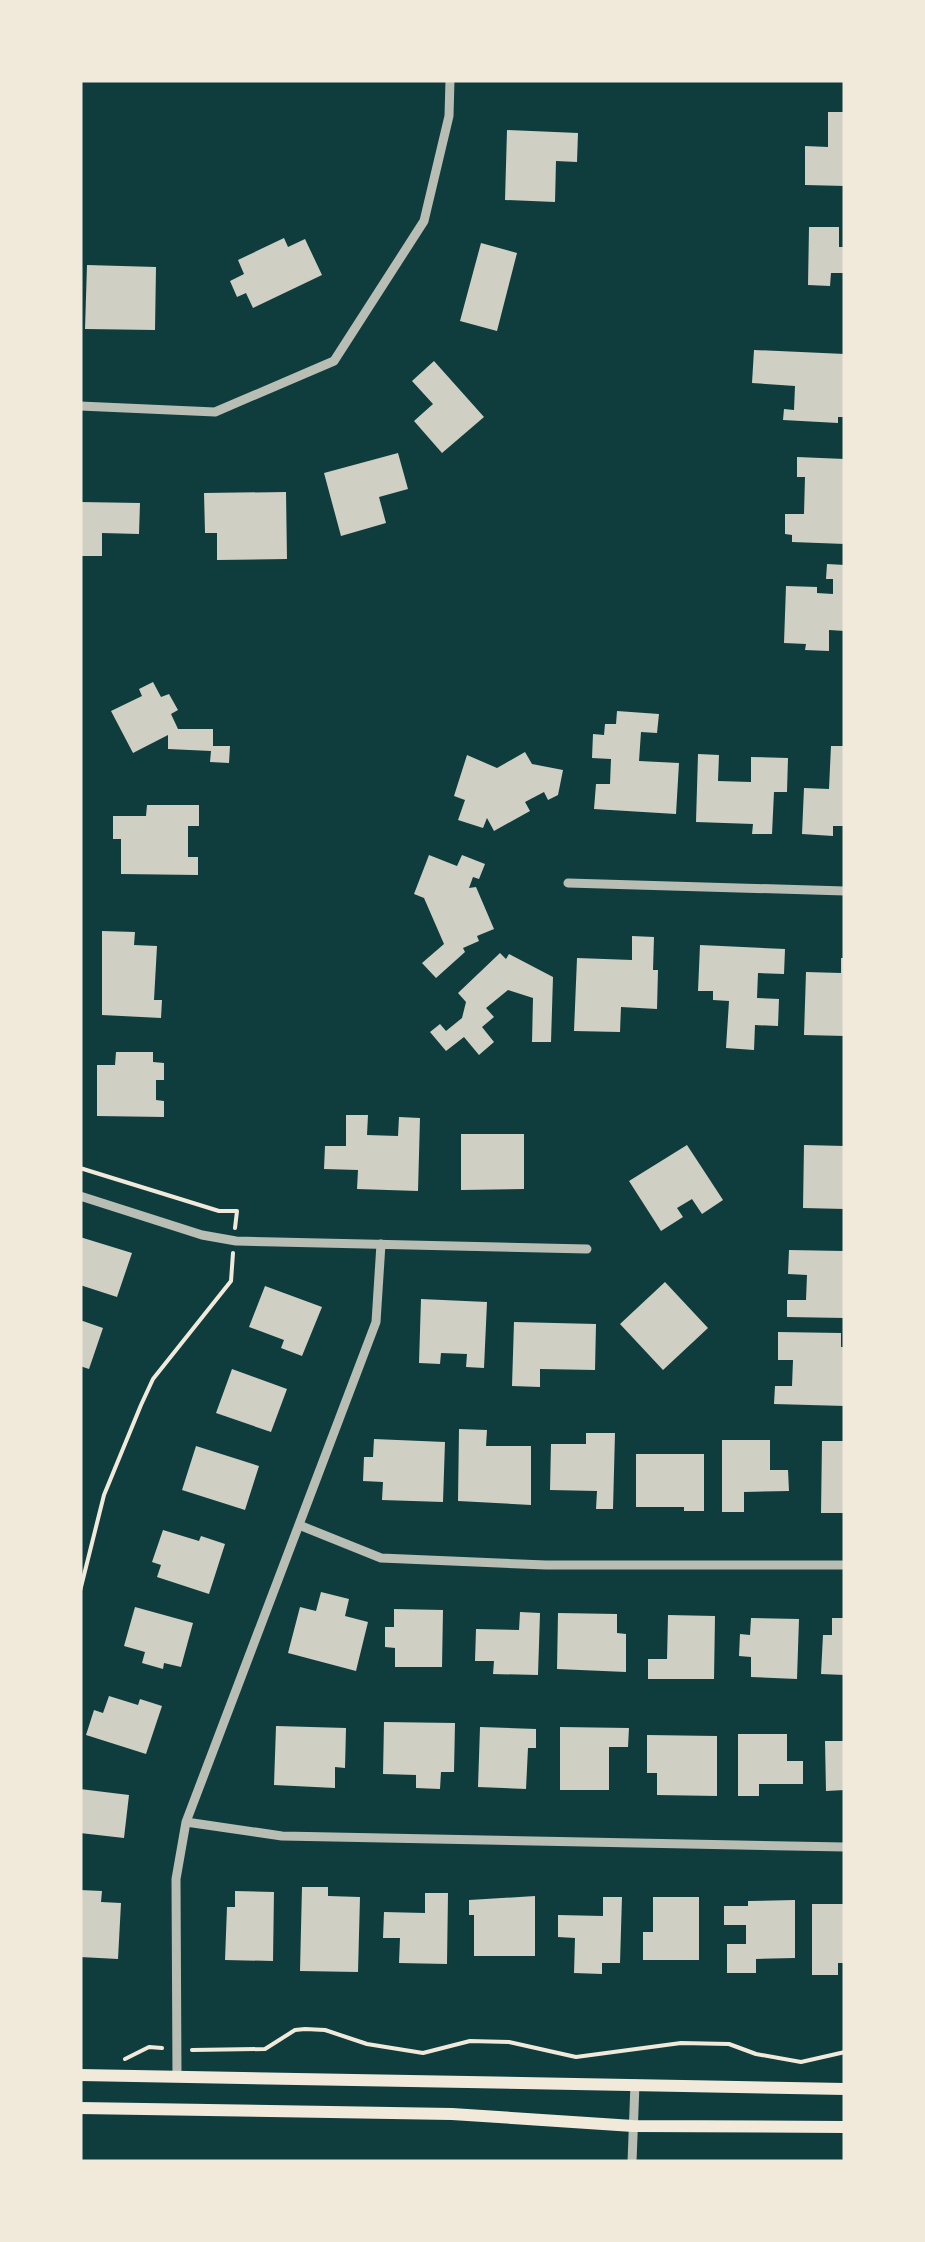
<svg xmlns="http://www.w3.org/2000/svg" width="925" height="2242" font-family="'Times New Roman',serif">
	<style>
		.building { fill: #cfcfc3 }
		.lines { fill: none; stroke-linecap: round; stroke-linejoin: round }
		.path { stroke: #f1e9da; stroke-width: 4 }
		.minor { stroke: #b8beb3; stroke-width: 9 }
		.secondary { stroke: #f1e9da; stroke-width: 12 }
	</style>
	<rect width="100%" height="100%" fill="#0f3d3e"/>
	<!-- building -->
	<path class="building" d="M828,112H845V186L805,185V146L828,147Z
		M507,130L578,133L577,162L556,161L555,202L505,200Z
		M809,227H839V247H845V273H831L830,286L808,285Z
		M284,238L288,247L305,239L322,275L253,308L246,293L237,297L230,281L244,274L238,260Z
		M481,243L517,253L497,331L460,321Z
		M87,265L156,267L155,330L85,329Z
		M754,350L845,354V417H838V423L783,420L784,409L794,410L795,386L752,383Z
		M434,361L484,417L442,453L414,421L433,404L412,381Z
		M398,453L408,489L379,497L386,523L341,536L324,473Z
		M797,457L845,459V544L792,542V535L785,534V514H804L805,477H797Z
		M286,492L287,559L217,560V533H205L204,493Z
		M80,502L140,503L139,534L102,533V556H80Z
		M827,564L845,565V631L829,630V651L805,650L806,644L784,643L786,586L817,587V593L833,594V579H826Z
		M153,682L161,697L169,694L178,710L171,714L178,729H213V746H230L229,763L210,762L211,751L168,749V735L133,753L111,711L142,696L139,689Z
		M617,711L659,714L657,733L641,732L639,761L679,763L676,814L594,809L596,784H610L611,759L592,758L593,734L604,735L605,724H616Z
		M831,746H845V826H833V836L802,834L804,788L829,789Z
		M525,752L532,764L563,770L558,795L548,800L544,792L525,802L530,811L494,831L487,818L483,828L458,820L465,800L454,796L467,755L497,768Z
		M698,754L719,755L718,781L751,782V757L788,758L787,792H774L772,834H752L753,824L696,822Z
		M147,805H199V826H188V857H198V875L121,874V839H113V816H146Z
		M429,855L457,866L462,855L485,864L479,879L473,877L469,888L476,887L494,929L477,936L479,941L463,948L465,952L436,978L422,963L444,944L424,898L414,894Z
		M102,931L135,932L134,945L157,946L154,1000H162L161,1018L102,1015Z
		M632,936L654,937L653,970H658L657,1009L621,1007L620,1032L574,1031L577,958L632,960Z
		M700,945L785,949L784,974L758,973L757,998L779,999L778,1026L755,1025L754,1050L726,1048L729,1001L713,1000V991H698Z
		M500,953L506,959L509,954L553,977L551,1042H532L533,998L508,990L486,1008L494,1017L482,1027L494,1042L479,1055L464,1037L446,1051L430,1032L440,1024L446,1031L462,1018L466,1002L458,993Z
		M841,958H845V1036L804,1035L806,972L841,973Z
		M116,1052H153V1062L164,1063V1080H156V1100L164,1101V1117L97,1116V1065H115Z
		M346,1115H368L367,1135L398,1136L399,1117L420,1118L418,1191L357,1189L358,1170L324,1169L325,1146H346Z
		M461,1134H524V1189L461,1190Z
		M687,1145L723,1200L702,1214L692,1199L677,1208L683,1217L661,1231L629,1181Z
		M804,1145L845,1146V1209L803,1208Z
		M80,1237L132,1253L117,1297L80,1285Z
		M789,1250L844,1251L845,1318L787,1317V1300H806L807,1275L788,1274Z
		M665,1282L708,1328L663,1370L620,1324Z
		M265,1286L322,1307L302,1356L281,1348L284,1340L249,1327Z
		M421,1299L487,1302L484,1368L466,1367L467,1354L441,1353L440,1364L419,1363Z
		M80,1320L103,1328L89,1369L80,1366Z
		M514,1322L596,1324L595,1370L540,1369V1387L512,1386Z
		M778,1332L841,1333V1347H845V1406L774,1404L775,1386H792L793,1360H778Z
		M232,1369L287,1389L271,1432L216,1413Z
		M459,1429L487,1430L486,1446H531V1505L458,1501Z
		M586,1433H615L613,1509H596L597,1491L550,1490L551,1444H586Z
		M374,1439L445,1442L443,1502L382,1500L383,1482L363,1481L364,1457H373Z
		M722,1440H770V1470H788L789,1491L744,1492V1512H722Z
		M822,1441H845V1513H821Z
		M196,1446L259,1466L245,1510L182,1490Z
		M636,1454H704V1511H684V1507H636Z
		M163,1530L199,1541L201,1536L225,1544L209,1594L157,1577L161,1565L152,1562Z
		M321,1592L349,1599L345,1616L368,1622L356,1671L288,1653L300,1607L316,1611Z
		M135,1607L193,1623L181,1667L164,1663L163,1669L142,1663L145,1652L124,1646Z
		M394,1609L443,1610L442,1667H395V1648L385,1647V1627H394Z
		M520,1612L540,1613L538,1675L493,1674L494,1661H475L476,1629L519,1630Z
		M558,1613L617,1614V1633L626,1634V1672L557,1669Z
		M668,1615L715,1616L714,1679H648V1659H667Z
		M751,1618L799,1619L797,1679L751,1677V1657L739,1656L740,1634L750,1635Z
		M832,1618H845V1675L821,1674L823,1635H832Z
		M109,1696L138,1705L140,1699L162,1706L146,1754L86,1735L94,1710L103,1713Z
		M384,1722L455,1723L454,1772H441L440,1789L416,1788V1775L383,1774Z
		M276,1726L346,1728L345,1768L335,1767V1788L274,1785Z
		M480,1727L536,1729V1748H528L526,1789L478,1787Z
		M560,1727L629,1728L628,1747H609V1790H560Z
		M738,1734H787V1761H803V1784H759V1796H738Z
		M647,1735L717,1736V1796L657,1795V1773H647Z
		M825,1741H845V1790L826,1791Z
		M80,1789L129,1795L124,1838L80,1833Z
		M302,1887H328V1896L360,1897L358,1972L300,1971Z
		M80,1890L102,1891L101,1902L121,1903L118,1959L80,1957Z
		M235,1891L274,1892L273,1961L225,1960L227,1907H235Z
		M425,1893H448L447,1964L399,1963L400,1938H383L384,1912L425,1913Z
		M535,1896V1956H474V1915H469V1900Z
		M603,1897H622L620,1963H602V1974L574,1973L575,1938L558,1937V1915L603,1916Z
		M653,1897H699V1960H643V1932H653Z
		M795,1900V1958L756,1959V1973H727V1944H746V1925H724V1906H748V1901Z
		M812,1904H845V1963H838V1975H812Z"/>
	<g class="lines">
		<!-- path -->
		<path class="path" d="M80,1168L219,1211H237L235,1228
			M80,1591L104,1495L141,1405L153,1379L231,1281L233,1253
			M192,2050L265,2049L295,2030L305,2029L325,2030L367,2044L423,2053L470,2041L509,2042L576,2057L681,2043L729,2044L756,2054L801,2062L845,2052
			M125,2059L149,2047L162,2048"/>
		<!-- minor -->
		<path class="minor" d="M80,406L215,412L334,361L424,221L449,116L450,80
			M568,883L845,891
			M80,1196L202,1235L236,1241L587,1249
			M299,1525L381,1558L546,1565H845
			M186,1822L282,1836L845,1847
			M177,2077L176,1879L186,1822L376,1322L381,1244
			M632,2162L635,2084"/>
		<!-- secondary -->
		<path class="secondary" d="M80,2075L845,2089
			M80,2108L452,2114L633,2126L845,2127"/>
	</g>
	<!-- border -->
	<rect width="925" height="2242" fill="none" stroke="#f1e9da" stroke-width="165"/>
</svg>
